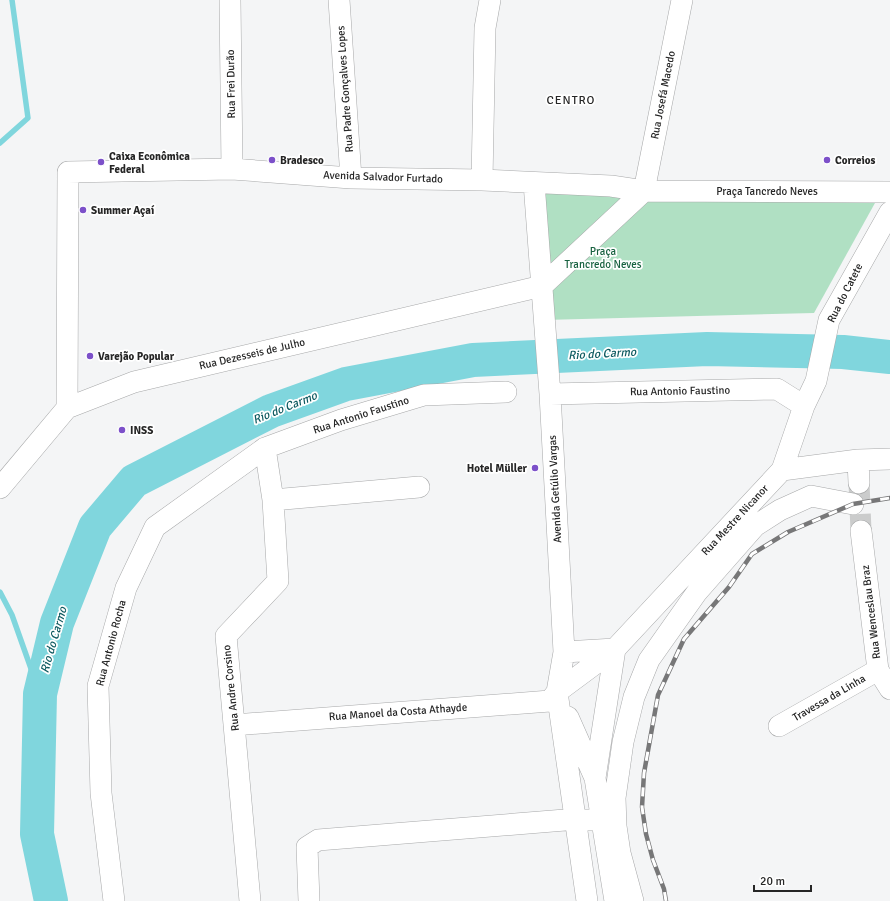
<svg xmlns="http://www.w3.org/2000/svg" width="890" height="901" font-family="Signika,sans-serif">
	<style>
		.green { fill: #b0e0c3 }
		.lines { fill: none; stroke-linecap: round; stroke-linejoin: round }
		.stream { stroke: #80d6dd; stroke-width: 5.5 }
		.river { stroke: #80d6dd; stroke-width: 34 }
		.minor-tunnel { stroke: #cbcccc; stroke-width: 21; stroke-dasharray: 21 10; stroke-linecap: butt }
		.minor-casing { stroke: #a7a8a9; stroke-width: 22 }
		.minor { stroke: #fff; stroke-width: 21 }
		.rail-casing { stroke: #777778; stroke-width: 4.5 }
		.rail { stroke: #fff; stroke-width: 3; stroke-dasharray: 9; stroke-linecap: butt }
		.poi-dot { fill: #7c50c9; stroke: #fff; stroke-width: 1.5 }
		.labels { text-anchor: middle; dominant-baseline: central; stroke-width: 3.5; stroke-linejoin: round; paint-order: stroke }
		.street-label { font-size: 11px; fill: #262626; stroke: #fff }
		.poi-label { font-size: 11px; font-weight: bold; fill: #262626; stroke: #fff; text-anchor: start }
		.park-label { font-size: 11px; fill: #186240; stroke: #fff }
		.neighbourhood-label { font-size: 12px; letter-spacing: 1px; fill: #262626; stroke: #fff }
		.water-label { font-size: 12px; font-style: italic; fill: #0e5a60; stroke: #fff }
	</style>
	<rect width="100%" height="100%" fill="#f4f5f6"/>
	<!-- green -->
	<path class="green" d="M536,192L875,203L814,313L544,320Z"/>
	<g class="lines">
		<!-- stream -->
		<path class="stream" d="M0,143L28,118L12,0
			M0,592L12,615L40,694"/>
		<!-- river -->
		<path class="river" d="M51,901L37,834L40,694L57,623L95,527L134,481L271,411L346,384L473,360L707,349L843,352L890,357"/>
		<!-- minor-tunnel -->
		<path class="minor-tunnel" d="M859,483L861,531"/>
		<defs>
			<path id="minor" d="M230,0L232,169
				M339,0L351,178
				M482,180L485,28L490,0
				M534,183L550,394L564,652L557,692L587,901
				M644,191L682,0
				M550,394L777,389L804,406
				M67,408L68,172L232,169L351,178L482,180L611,186L644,191L890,192
				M858,460L859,483
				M782,470L804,406L816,381L829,320L890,212
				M0,488L67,408L134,382L542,286L644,191
				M273,500L419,487
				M861,531L878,670L890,689
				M615,649L595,778L615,901
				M564,652L615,649
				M568,717L595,778
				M234,725L550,701L557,692L615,649L782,470L858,460L890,459
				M779,726L878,670
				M114,901L101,793L98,686L126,588L155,527L265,448L341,420L424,395L506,392
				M250,901L226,636L278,581L273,500L265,448
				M309,901L307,847L318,840L565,820H601
				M633,901L620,853L616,826L615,798L623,742L634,697L649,660L697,592L755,526L780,510L811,496L853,504"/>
		</defs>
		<!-- minor casing -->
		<use href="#minor" class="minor-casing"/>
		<!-- minor -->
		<use href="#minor" class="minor"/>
		<defs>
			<path id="rail" d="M666,901L664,889L653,860L646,834L642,807L644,773L658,695L684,639L729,587L752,554L788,532L853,504L890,498"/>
		</defs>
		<!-- rail casing -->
		<use href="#rail" class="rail-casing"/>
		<!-- rail -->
		<use href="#rail" class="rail"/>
	</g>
	<!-- markers -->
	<g class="poi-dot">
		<circle cx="272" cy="160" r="4"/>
		<circle cx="827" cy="160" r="4"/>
		<circle cx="101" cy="162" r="4"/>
		<circle cx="83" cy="210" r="4"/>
		<circle cx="90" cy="356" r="4"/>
		<circle cx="122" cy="430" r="4"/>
		<circle cx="535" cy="468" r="4"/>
	</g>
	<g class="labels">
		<!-- street labels -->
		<g class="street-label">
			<text transform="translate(231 84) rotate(-91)">Rua Frei Durão</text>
			<text transform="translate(345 89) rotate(-94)">Rua Padre Gonçalves Lopes</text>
			<text transform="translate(663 95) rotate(-79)">Rua Josefá Macedo</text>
			<text transform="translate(383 177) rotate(2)">Avenida Salvador Furtado</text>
			<text x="767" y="191">Praça Tancredo Neves</text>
			<text transform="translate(845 293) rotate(-63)">Rua do Catete</text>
			<text transform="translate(252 354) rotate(-13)">Rua Dezesseis de Julho</text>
			<text transform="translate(680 391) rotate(-1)">Rua Antonio Faustino</text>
			<text transform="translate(361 415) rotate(-18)">Rua Antonio Faustino</text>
			<text transform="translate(555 489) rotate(-93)">Avenida Getúlio Vargas</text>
			<text transform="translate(735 520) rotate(-47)">Rua Mestre Nicanor</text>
			<text transform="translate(871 612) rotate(-97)">Rua Wenceslau Braz</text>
			<text transform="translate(111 643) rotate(-75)">Rua Antonio Rocha</text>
			<text transform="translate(231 688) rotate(-96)">Rua Andre Corsino</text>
			<text transform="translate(829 698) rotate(-30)">Travessa da Linha</text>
			<text transform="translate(398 712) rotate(-4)">Rua Manoel da Costa Athayde</text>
		</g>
		<!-- poi labels -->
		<g class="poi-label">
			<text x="109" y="156">Caixa Econômica<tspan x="109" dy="13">Federal</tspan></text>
			<text x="280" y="160">Bradesco</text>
			<text x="835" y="160">Correios</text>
			<text x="91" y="210">Summer Açaí</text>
			<text x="98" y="356">Varejão Popular</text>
			<text x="130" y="430">INSS</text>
			<text x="527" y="468" text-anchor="end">Hotel Müller</text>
		</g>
		<!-- park labels -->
		<g class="park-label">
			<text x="603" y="251">Praça<tspan x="603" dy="13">Trancredo Neves</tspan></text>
		</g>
		<!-- neighbourhood labels -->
		<g class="neighbourhood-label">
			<text x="571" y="100">CENTRO</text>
		</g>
		<!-- water labels -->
		<g class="water-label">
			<text transform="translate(602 354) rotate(-3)">Rio do Carmo</text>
			<text transform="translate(285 408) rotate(-22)">Rio do Carmo</text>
			<text transform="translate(54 640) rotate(-74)">Rio do Carmo</text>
		</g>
	</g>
	<!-- scale -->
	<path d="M754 885v6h57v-6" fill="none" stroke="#262626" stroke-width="2"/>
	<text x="760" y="885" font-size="12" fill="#262626" stroke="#ffffff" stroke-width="3" paint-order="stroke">20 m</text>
</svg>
